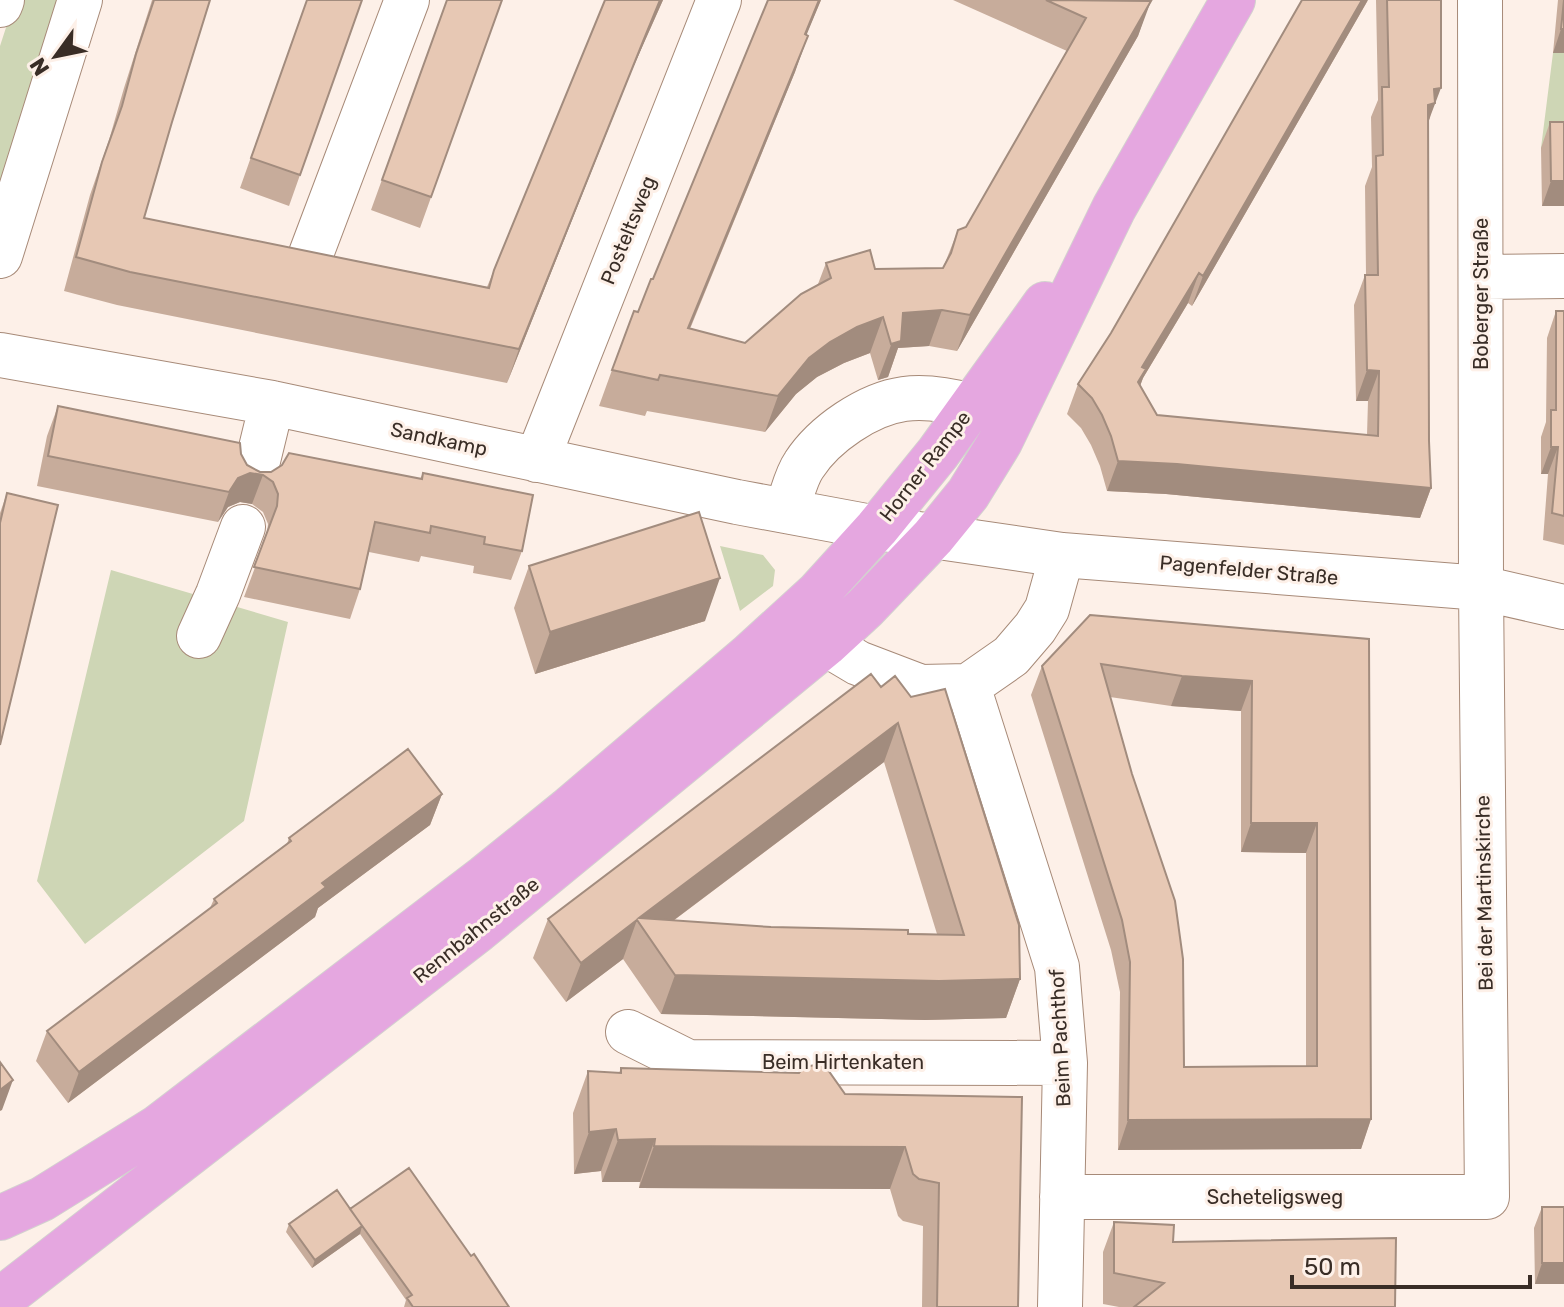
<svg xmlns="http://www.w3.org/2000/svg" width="1564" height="1307" font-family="Rubik,sans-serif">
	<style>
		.green { fill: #ced6b5 }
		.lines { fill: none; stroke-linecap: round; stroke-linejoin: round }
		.minor-casing { stroke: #a78a78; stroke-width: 46 }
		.major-casing { stroke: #d3d1cf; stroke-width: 46 }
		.minor { stroke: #fff; stroke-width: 44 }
		.major { stroke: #e5a7e0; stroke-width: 44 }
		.wall { fill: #c7ac9b; fill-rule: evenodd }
		.shaded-wall { fill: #a28c7e }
		.building { fill: #e7c8b4; stroke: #a28c7e; stroke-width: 2; fill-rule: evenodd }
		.labels { text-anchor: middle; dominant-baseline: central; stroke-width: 6; stroke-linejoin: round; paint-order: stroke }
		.street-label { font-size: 20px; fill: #392d26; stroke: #fdf0e8 }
	</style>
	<rect width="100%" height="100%" fill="#fdf0e8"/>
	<!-- green -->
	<path class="green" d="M15,0H71L0,228V46Z
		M1553,53H1564V148H1541Z
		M720,546L763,555L775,570L773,586L740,611Z
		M111,570L288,622L244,821L85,944L37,881Z"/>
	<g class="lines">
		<defs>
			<path id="minor" d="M0,5L2,0
				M311,254L407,0
				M0,256L80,0
				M1482,277L1564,276
				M0,355L272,403L737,502L877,528L1062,555L1481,588L1564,607
				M537,460L719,0
				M254,477L272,403
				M786,511C792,497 795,478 804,465C824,434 868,404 904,399C927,396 949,400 971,406
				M199,636L218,594L243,527
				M826,644L858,663L921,687L968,686L1011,656L1035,628L1047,609L1062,555
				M968,686L1057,967L1065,1063L1060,1307
				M628,1032L688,1062L1065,1063
				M1062,1197H1487L1481,588L1480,0"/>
			<path id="major" d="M0,1218L42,1199L158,1127L485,877L568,810L750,655L818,593L877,528L938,453L1045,304
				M0,1300L478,930L826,644L865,608L933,537L968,494L1000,442L1114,208L1233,0"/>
		</defs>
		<!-- minor casing -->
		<use href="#minor" class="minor-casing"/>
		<!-- major casing -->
		<use href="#major" class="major-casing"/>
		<!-- minor -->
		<use href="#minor" class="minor"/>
		<!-- major -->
		<use href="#major" class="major"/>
	</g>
	<!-- wall -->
	<path class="wall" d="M152,0H210L172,122L144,218L487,287L605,0H663L631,72L507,383L117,305L64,291L90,195L109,140L124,88Z
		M307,0H362L289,206L240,188Z
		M447,0H502L420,228L371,210Z
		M768,0H821L806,35L795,72L690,329L745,343L818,284L826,263L875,269L943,268L958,230L966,227L1067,51L953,0H1150L1138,36L957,351L929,346L898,348L888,377L878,380L870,353L844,363L817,377L796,394L765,432L647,411L645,416L599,406L612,370L653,279Z
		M1368,0L1192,306L1188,303L1143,378L1140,386L1157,415L1367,435L1368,401H1356L1354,305L1365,275H1366L1365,186L1372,167L1371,117L1378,100L1376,0H1441L1430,118L1428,123L1429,441L1431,488L1420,518L1166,494L1107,491L1100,466L1091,445L1081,428L1067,414L1078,384Z
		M1558,0H1564V53H1553Z
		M1550,122H1564V206H1542L1541,148Z
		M1556,311H1564V545L1543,540L1548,474H1541V437L1546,422L1547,338Z
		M58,406L241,454L247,465L260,472L420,479L423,473L522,551L511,580L473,573L474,566L421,556L419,562L369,552L360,589L350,619L244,597L267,535L268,524L263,512L252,504L240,502L228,507L218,522L37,486L47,436Z
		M7,493L0,745V513Z
		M529,566L705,621L535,674L514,608Z
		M1369,639L1371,1119L1361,1149L1118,1150L1120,992L1111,950L1031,695L1042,666ZM1110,697L1171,706L1241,711V852L1306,853V1066L1184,1067Z
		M881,687L1020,979L1006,1018L925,1020L661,1014L623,959L566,1002L533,958L548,919ZM884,762L937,934L771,927L673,921Z
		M442,794L430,825L318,908L315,917L68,1103L36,1061L47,1031L210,908L214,899L287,844L289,838Z
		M621,1068L845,1094L1022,1097L1018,1307H922L923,1226L903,1221L898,1216L890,1189L639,1188L640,1182H602L601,1171L574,1174L573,1113L588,1071L619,1073Z
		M1542,1207H1564V1284H1535L1534,1228Z
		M350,1210L471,1256L509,1307H404L406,1300L360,1234L312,1268L286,1232L289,1224Z
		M1114,1222L1173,1242L1395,1307H1119L1103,1304V1252Z"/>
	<!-- shaded-wall -->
	<path class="shaded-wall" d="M660,0H663L631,72L507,383L519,349L644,39Z
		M819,0H821L792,70L805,34Z
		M1362,0H1368L1192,306L1203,276Z
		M1151,1L1138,36L957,351L970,315Z
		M1561,29H1564V53H1553Z
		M808,36L795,72L675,364L688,328Z
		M1441,88L1424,133L1417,135L1434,89Z
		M1551,181H1564V206H1542Z
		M1199,273L1188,303L1143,378L1135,399L1132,397L1142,367Z
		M942,310L929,346L898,348L888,377L878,380L903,313Z
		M883,317L870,353L844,363L817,377L796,394L765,432L778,396L809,358L830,342L857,327Z
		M1367,370L1379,371L1368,401H1356Z
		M1551,447H1558L1548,474H1541Z
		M1118,461L1177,464L1431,488L1420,518L1166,494L1107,491Z
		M250,473L263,475L252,504L240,502L228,507L218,522L229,492L238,478Z
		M720,578L705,621L535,674L550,632Z
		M1182,676L1252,681L1241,711L1171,706Z
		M898,723L884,762L650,938L639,918Z
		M442,794L430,825L318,908L315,917L68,1103L79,1072L322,883Z
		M1251,823H1317L1306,853L1241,852Z
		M637,920L623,959L566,1002L581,963Z
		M675,975L1020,979L1006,1018L925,1020L661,1014Z
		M13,1080L2,1110L0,1111V1090Z
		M1371,1119L1361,1149L1118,1150L1128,1120Z
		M616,1129L601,1171L574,1174L589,1132Z
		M655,1139L640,1182H602L618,1140Z
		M654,1146L905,1147L890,1189L639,1188Z
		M362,1226L360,1234L312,1268L315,1260Z
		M1542,1263H1564V1284H1535Z"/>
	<!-- building -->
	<path class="building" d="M154,0H210L172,122L144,218L489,288L494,270L605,0H660L644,39L519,349L130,272L76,257L102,162L122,106L136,54Z
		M307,0H362L300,175L251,158Z
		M447,0H502L431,197L382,180Z
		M768,0H819L805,34L808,36L688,328L745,343L801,294L831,278L826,263L870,250L875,269L943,268L951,253L958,230L966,227L1086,18L1046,0L1151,1L970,315L942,310L903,313L901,341L891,344L883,317L857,327L830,342L809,358L778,396L660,375L658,380L612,370L634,311L638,312L651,279H653Z
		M1302,0H1362L1203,276L1199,273L1142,367L1146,369L1138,382L1157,415L1378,436L1379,371L1367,370L1365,275H1378L1376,156L1383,155L1382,87H1389L1387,0H1441V88L1434,89L1435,103L1428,105L1429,441L1431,488L1177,464L1118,461L1111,436L1102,415L1092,398L1078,384L1111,333Z
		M1564,0V29H1561Z
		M1550,122H1564V181H1551Z
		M1556,311H1564V516L1552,513L1558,447H1551V410H1556Z
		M58,406L240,443L241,454L247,465L260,472H271L282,465L289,453L422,479L423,473L533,495L522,551L484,544L485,537L431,526L430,533L375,522L360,589L254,567L277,506L278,494L273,482L263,475L250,473L238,478L229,492L48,456Z
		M7,493L58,505L0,745V523Z
		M699,512L720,578L550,632L529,566Z
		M1090,615L1369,639L1371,1119L1128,1120L1130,962L1122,920L1042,666ZM1101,664L1182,676L1252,681L1251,823H1317V1066L1184,1067L1183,959L1175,901L1132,774Z
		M871,674L881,687L895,676L911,697L945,689L1019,925L1020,979L939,981L675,975L637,920L581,963L548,919ZM898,723L964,935L908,934V930L771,927L639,918Z
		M408,749L442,794L322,883L326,887L79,1072L47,1031L217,903L214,899L291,841L289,838Z
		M0,1062L13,1080L0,1090Z
		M821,1064L828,1070L845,1094L1022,1097L1018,1307H937L939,1183L919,1179L913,1174L905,1147L654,1146L655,1139L618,1140L616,1129L589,1132L588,1071L621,1073V1068L799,1073L804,1067Z
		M409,1168L471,1256L474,1254L509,1307H413L407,1298L412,1295L350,1209Z
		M337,1190L362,1226L315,1260L289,1224Z
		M1542,1207H1564V1263H1542Z
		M1114,1222L1174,1225L1173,1242L1396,1238L1395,1307H1134L1164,1283L1114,1273Z"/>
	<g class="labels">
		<!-- street labels -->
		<g class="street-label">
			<text transform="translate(628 230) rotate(-68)">Posteltsweg</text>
			<text transform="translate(1481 294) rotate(-90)">Boberger Straße</text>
			<text transform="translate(439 439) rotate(12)">Sandkamp</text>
			<text transform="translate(925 466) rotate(-52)">Horner Rampe</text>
			<text transform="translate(1249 570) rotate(5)">Pagenfelder Straße</text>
			<text transform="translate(1484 893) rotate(-91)">Bei der Martinskirche</text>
			<text transform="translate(476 930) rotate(-39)">Rennbahnstraße</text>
			<text transform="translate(1060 1038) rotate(-93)">Beim Pachthof</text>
			<text x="843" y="1062">Beim Hirtenkaten</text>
			<text x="1275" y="1197">Scheteligsweg</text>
		</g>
	</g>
	<!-- north arrow -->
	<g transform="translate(56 56) rotate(237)" stroke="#fdf0e8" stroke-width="6" paint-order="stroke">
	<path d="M0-6L14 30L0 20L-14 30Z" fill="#392d26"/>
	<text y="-12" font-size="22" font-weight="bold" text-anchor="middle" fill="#392d26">N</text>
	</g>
	<!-- scale -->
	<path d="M1292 1275v12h238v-12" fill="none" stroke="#392d26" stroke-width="4"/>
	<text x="1304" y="1275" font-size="24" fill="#392d26" stroke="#fdf0e8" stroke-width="6" paint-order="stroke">50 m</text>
</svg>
